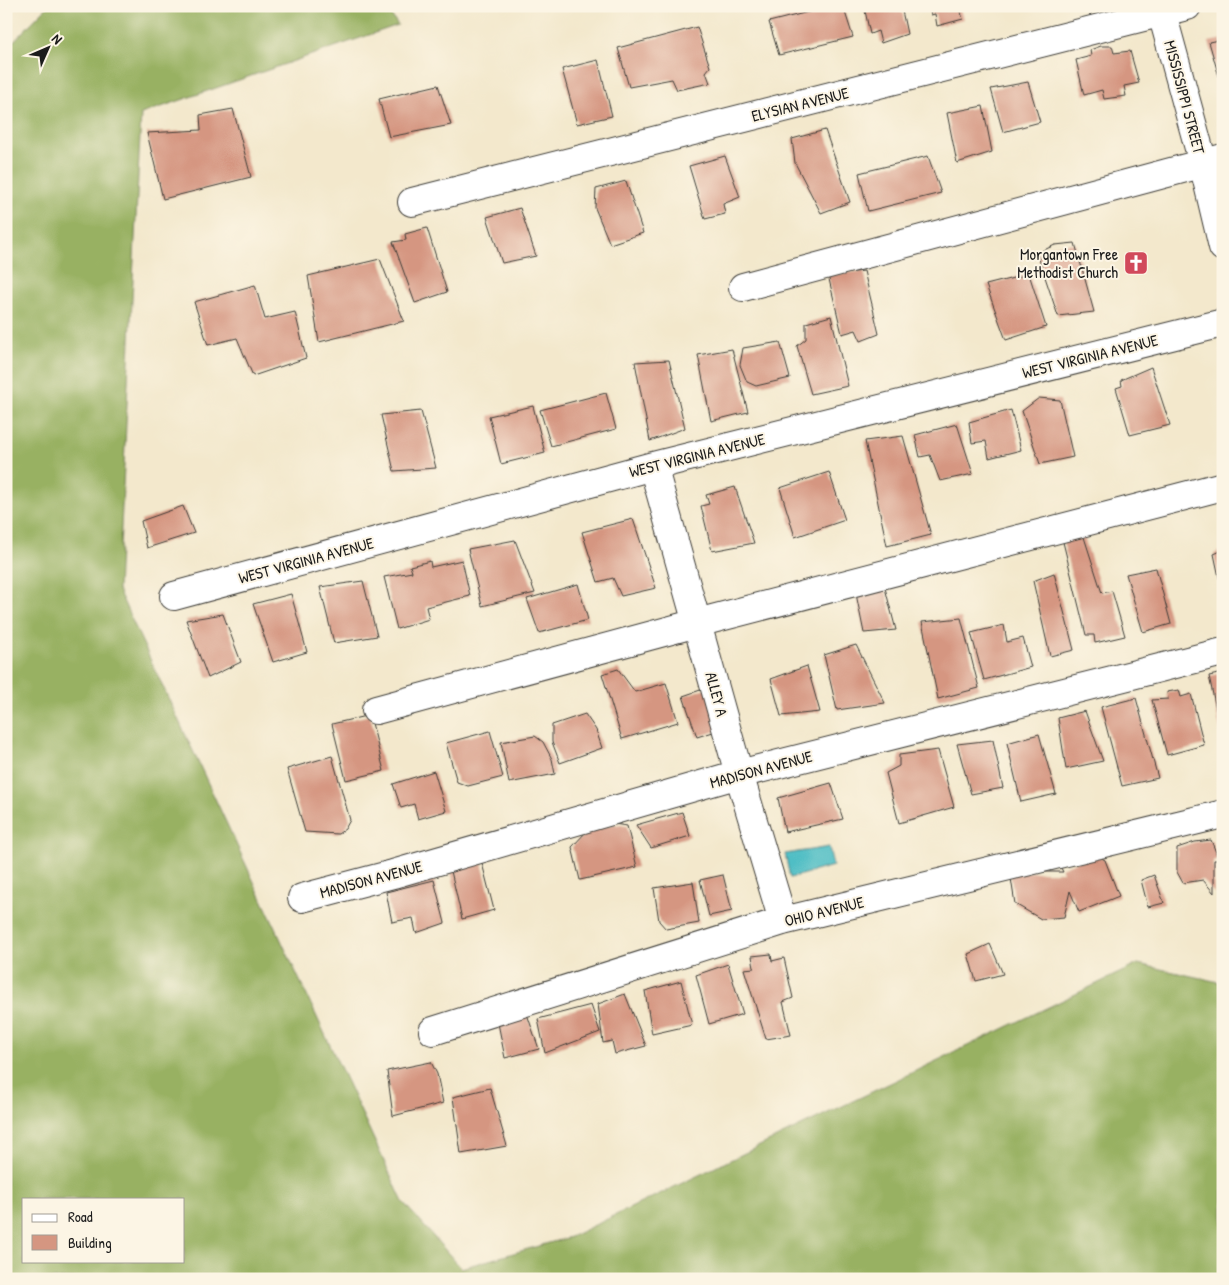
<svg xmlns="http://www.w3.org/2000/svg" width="1229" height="1285" font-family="'Patrick Hand',sans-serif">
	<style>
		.forest { fill: #98b162; stroke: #5a663f; fill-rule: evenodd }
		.water { fill: #50bec5; stroke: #366d70 }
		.building { fill: #d59681 }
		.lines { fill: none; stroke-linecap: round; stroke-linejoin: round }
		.minor-casing { stroke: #3c3b36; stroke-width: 30 }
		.minor { stroke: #fff; stroke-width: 28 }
		.labels { text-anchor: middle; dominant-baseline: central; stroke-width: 4; stroke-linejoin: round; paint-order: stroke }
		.street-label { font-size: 16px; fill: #1c1c1c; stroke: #fcf5e5 }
		.poi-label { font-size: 16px; fill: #1c1c1c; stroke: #fcf5e5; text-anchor: end }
	</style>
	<rect width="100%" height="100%" fill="#fcf5e5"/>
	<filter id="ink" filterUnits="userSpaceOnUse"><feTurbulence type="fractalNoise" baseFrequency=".02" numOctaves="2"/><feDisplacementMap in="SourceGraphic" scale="10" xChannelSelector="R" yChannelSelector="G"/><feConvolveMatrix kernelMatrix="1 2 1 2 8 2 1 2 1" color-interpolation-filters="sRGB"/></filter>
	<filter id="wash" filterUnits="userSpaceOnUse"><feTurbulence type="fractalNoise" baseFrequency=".0096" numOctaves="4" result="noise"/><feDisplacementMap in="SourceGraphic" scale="20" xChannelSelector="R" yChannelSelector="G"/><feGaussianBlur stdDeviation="1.12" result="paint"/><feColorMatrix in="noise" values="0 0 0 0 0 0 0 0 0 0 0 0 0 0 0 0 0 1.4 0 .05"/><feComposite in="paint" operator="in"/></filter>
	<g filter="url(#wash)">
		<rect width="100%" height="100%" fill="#f3e8cc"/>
		<!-- forest -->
		<path class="forest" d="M48,6H385L398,25L141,114L118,590L403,1202L461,1268L570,1237L1138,964L1223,983V1279H6V49ZM24,1199H184V1261H24Z"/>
		<!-- water -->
		<path class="water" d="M829,847L833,866L790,878L785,854Z"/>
		<g id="blocks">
			<!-- building -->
			<path class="building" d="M832,6H843L853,37L779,55L769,22Z
				M864,6H901L907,34L881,43L878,31L870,34Z
				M928,6H959L963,19L937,26L935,14L931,15Z
				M697,27L710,67L706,72L710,83L677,90L672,79L629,87L618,48Z
				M1223,39V87H1222L1209,42Z
				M1101,46H1112L1114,53L1130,51L1139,83L1124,86L1126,96L1104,99L1102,90L1084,95L1076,60L1091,56L1090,50Z
				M598,60L612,116L577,124L562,69Z
				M1028,82L1040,122L1003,132L991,89Z
				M438,85L451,125L389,137L379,99Z
				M983,106L992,152L957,163L947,113Z
				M233,109L251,177L163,199L147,133L201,130L200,115Z
				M825,130L850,202L821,213L795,163L792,139Z
				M725,156L740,197L723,204L725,214L705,219L689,166Z
				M928,156L941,193L868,211L859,173Z
				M626,181L643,233L610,244L595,208L596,189Z
				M520,208L536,256L502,263L487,217Z
				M427,228L447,292L415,303L393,242L406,240L405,234Z
				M1075,243L1094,312L1058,316L1037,253L1055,245Z
				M380,259L404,321L319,342L308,276Z
				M864,271L879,334L861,341L856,330L842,334L828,275Z
				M1029,274L1046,327L1006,340L986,285Z
				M255,285L265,319L295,312L306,358L253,376L237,338L208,345L194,302Z
				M831,316L848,386L811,394L797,346L806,339V323Z
				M780,342L790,378L756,386L747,382L740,365L743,348Z
				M732,349L748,412L711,421L698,355Z
				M669,360L685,428L650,441L635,362Z
				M1151,367L1170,425L1130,435L1116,388L1122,386L1121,380Z
				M606,393L616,429L551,446L540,410Z
				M1039,398L1060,400L1073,457L1040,464L1022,411Z
				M533,406L545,453L501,464L489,416Z
				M1011,410L1021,450L989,458L986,441L972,443L969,422Z
				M421,411L436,468L394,471L381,415Z
				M957,424L973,474L940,481L930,455L920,457L915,435Z
				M903,436L931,535L887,546L865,441Z
				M829,472L845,520L795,537L780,488Z
				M735,487L754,543L712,551L701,506L709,504L706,495Z
				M183,506L194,533L147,548L141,521Z
				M633,519L656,588L621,596L613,578L598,582L582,532Z
				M1083,534L1102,593L1112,591L1125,636L1095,643L1094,635H1086L1062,538Z
				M515,540L535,593L482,606L468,549Z
				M1223,550V591H1222L1214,554Z
				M462,560L470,596L426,607L429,619L397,629L384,577L412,572L410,566L430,561L431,567Z
				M1156,568L1171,624L1143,632L1126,574Z
				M1054,573L1074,650L1050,656L1033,581Z
				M363,581L377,636L334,643L320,587Z
				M578,584L588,620L539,633L527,599Z
				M884,584L896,630L864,633L855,589Z
				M291,594L307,652L273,662L253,604Z
				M223,614L241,662L208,678L186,620Z
				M961,618L979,688L938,699L922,622Z
				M1004,625L1007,642L1023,638L1031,667L984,680L971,633Z
				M856,645L885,703L837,710L824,655Z
				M807,666L820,712L781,716L771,679Z
				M618,669L635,692L666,683L678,722L622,739L602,674Z
				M1223,673V737H1222L1209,676Z
				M712,686L726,728L697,737L683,696Z
				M1179,690L1181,697L1191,694L1204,745L1167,755L1152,700L1168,699L1167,692Z
				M1136,698L1158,778L1122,786L1101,707Z
				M1085,711L1103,761L1066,769L1058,718Z
				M585,714L596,730L602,748L560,763L552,742V725Z
				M370,715L384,771L346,780L332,724Z
				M490,731L503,777L468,786L457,782L446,743Z
				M1039,734L1056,794L1021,802L1007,743Z
				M535,736L543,742L552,759L555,774L509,783L501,742Z
				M993,740L1003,788L971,794L957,744Z
				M938,750L954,807L899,823L886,773L899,766V755Z
				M332,756L350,820L345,829L338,834L305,832L287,769Z
				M434,771L446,811L418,819L414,804L401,808L393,784Z
				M831,783L843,819L785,832L778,798Z
				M682,812L690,836L651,848L636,825Z
				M614,824L627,826L637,867L580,880L572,847L587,831Z
				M1211,840L1219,860H1214V893L1203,880L1183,883L1177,872V848L1195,842Z
				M1095,854L1105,860L1119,896L1079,912L1070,891L1064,917L1041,919L1015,904L1010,872H1063L1061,868Z
				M482,863L494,910L462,919L451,871Z
				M723,875L732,911L709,916L700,880Z
				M1154,875L1164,903L1148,907L1141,880Z
				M434,880L445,923L416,933L413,918L392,922L386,892Z
				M693,882L699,923L666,929L659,921L654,888Z
				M990,944L1003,974L976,981L968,954Z
				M771,954L772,961L784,958L793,998L783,1002L791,1035L766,1039L744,969L754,968L752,956Z
				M728,964L743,1014L709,1024L696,975Z
				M681,981L692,1025L652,1034L645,991Z
				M625,994L646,1046L615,1054L612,1041L603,1043L598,1004Z
				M591,1005L600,1032L545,1053L538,1019Z
				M527,1014L539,1049L505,1058L498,1023Z
				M431,1062L437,1074L443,1103L393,1116L387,1071Z
				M490,1088L507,1146L461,1154L453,1097Z"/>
		</g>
	</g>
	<g filter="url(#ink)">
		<use href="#blocks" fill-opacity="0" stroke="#3c3b36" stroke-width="1"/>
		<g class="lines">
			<defs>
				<path id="minor" d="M1160,6L1203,163L1223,247
					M412,202L1187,6
					M743,287L1223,158
					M653,466L739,774L783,921
					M174,596L653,466L1223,323
					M376,710L697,623L1223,486
					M302,898L393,874L739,774L1223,652
					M433,1031L783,921L1223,814"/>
			</defs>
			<!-- minor casing -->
			<use href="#minor" class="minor-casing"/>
			<!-- minor -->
			<use href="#minor" class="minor"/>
		</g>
	</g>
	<!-- icons -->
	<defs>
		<symbol id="church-square" viewBox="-11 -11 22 22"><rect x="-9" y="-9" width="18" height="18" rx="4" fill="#d1495b" stroke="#fcf5e5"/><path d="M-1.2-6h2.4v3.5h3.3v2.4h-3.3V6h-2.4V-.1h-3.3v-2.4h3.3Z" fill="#fff"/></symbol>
	</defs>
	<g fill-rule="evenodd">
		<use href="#church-square" x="1122" y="249" width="28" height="28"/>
	</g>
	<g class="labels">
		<!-- street labels -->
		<g class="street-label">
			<text transform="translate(1185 97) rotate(75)">MISSISSIPPI STREET</text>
			<text transform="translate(800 104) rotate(-14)">ELYSIAN AVENUE</text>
			<text transform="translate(1090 356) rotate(-14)">WEST VIRGINIA AVENUE</text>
			<text transform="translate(697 455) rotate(-14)">WEST VIRGINIA AVENUE</text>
			<text transform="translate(306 560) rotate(-15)">WEST VIRGINIA AVENUE</text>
			<text transform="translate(717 694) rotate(75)">ALLEY A</text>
			<text transform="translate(761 769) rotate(-15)">MADISON AVENUE</text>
			<text transform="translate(371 879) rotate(-15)">MADISON AVENUE</text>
			<text transform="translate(824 911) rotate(-14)">OHIO AVENUE</text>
		</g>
		<!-- poi labels -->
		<g class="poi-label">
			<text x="1118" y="254">Morgantown Free<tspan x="1118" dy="18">Methodist Church</tspan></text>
		</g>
	</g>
	<!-- margin -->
	<rect width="1229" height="1285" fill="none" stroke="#fcf5e5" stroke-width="25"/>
	<!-- legend -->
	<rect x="22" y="1198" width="162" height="65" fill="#fcf5e5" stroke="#a29e95"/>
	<rect x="32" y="1214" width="25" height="8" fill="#ffffff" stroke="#a29e95"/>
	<text x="68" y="1222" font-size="15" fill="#1c1c1c">Road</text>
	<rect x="32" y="1235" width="25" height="15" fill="#d59681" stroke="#a29e95"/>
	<text x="68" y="1248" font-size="15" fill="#1c1c1c">Building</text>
	<!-- north arrow -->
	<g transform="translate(48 48) rotate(45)" stroke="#fcf5e5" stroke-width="4" paint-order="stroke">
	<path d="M0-4L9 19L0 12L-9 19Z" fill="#1c1c1c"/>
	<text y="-8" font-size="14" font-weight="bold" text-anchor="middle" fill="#1c1c1c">N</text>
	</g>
</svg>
